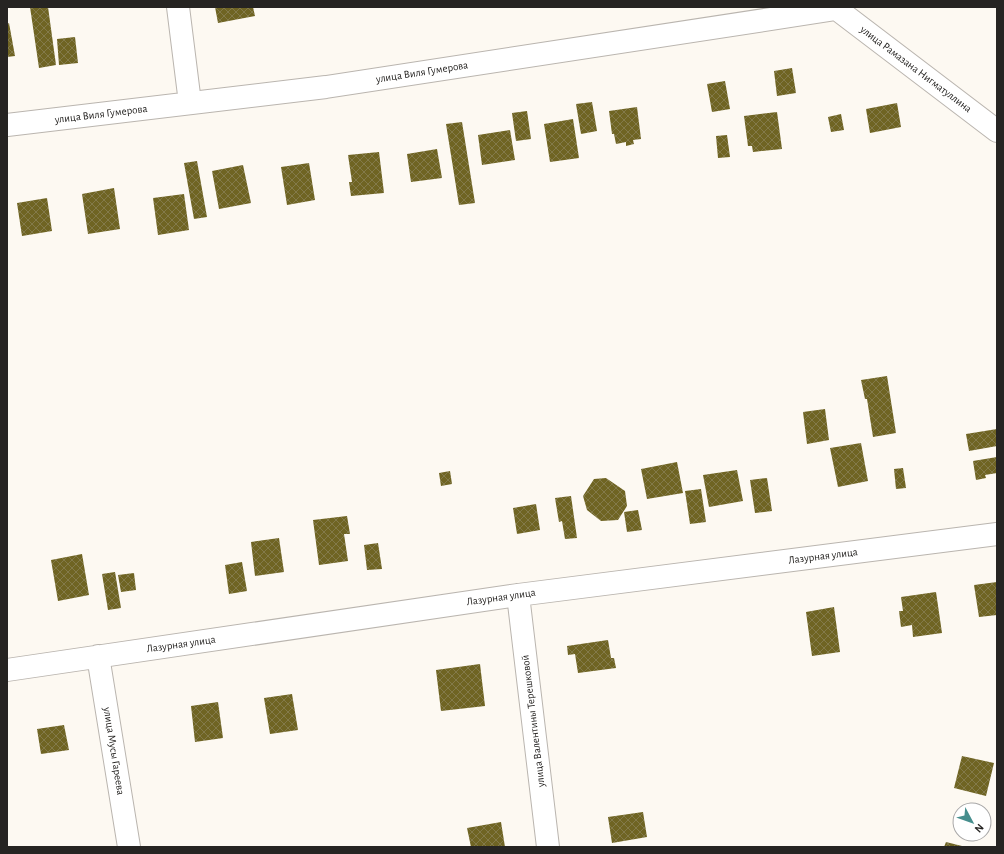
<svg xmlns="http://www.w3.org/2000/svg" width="1004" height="854" font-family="'Alegreya Sans',sans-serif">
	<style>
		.building { fill: url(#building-cross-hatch) }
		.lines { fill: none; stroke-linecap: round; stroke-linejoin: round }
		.minor-casing { stroke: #bab5af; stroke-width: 24 }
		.minor { stroke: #fff; stroke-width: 22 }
		.labels { text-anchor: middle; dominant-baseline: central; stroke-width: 4; stroke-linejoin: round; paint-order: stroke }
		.street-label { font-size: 11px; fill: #262422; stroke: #fff }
	</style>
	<defs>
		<pattern id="building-cross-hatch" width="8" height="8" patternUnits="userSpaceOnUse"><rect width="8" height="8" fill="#6f6423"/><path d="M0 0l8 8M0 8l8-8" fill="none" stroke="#837a4a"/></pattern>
	</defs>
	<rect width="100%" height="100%" fill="#fdf9f2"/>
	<!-- building -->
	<path class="building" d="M30,7H48L56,65L39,68Z
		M215,7H253L255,16L218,23Z
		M9,23L15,56L7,57V24Z
		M75,37L78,63L59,65L57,39Z
		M792,68L796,93L777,96L774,71Z
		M725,81L730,109L712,112L707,84Z
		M592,102L597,131L581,134L576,104Z
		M897,103L901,127L870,133L866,109Z
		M637,107L641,139L633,140L634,144L626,146V142L616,144L614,134H612L609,111Z
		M527,111L531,139L516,141L512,113Z
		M777,112L782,149L753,152L752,146H748L744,116Z
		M841,114L844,130L831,132L828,117Z
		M573,119L579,158L550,162L544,124Z
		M462,122L475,203L459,205L446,124Z
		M510,130L515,160L482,165L478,135Z
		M727,135L730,157L718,158L716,136Z
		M437,149L442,178L411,182L407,154Z
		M379,152L384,193L351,196L349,182H352L348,155Z
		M197,161L207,217L194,219L184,163Z
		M309,163L315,200L287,205L281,167Z
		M243,165L251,203L219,209L212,171Z
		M114,188L120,229L88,234L82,194Z
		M184,194L189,230L158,235L153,198Z
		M47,198L52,231L22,236L17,203Z
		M887,376L896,433L873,437L867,399H865L861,380Z
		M825,409L829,440L807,444L803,412Z
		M997,429V446L969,451L966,434Z
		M861,443L868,481L838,487L830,448Z
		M997,457V473L985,475L986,478L976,480L973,461Z
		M677,462L683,493L647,499L641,469Z
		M903,468L906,488L896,489L894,469Z
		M737,470L743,501L709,507L703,475Z
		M450,471L452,484L441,486L439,473Z
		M606,478L625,491L627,506L618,520L601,521L587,510L583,496L594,479Z
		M767,478L772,511L755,513L750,480Z
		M701,489L706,522L690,524L685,491Z
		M571,496L577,538L565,539L562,521L559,522L555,498Z
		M536,504L540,530L517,534L513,508Z
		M638,510L642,530L627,532L624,512Z
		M347,516L350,534H344L348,561L319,565L313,520Z
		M279,538L284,572L255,576L251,542Z
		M378,543L382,569L367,570L364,545Z
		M82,554L89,595L58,601L51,560Z
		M242,562L247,591L229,594L225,565Z
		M115,572L121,608L108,610L102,574Z
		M134,573L136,590L121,592L118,575Z
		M997,582V615L979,617L974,585Z
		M936,592L942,633L913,637L912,625L901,627L899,611H903L901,597Z
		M834,607L840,652L812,656L806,612Z
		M608,640L611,658H614L616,668L578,673L575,654L568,655L567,646Z
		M480,664L485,706L441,711L436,670Z
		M292,694L298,730L270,734L264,698Z
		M218,702L223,738L195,742L191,706Z
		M64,725L69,750L41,754L37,729Z
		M962,756L994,763L986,796L954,788Z
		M643,812L647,837L612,843L608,817Z
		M501,822L505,847H471L467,828Z
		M946,842L962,846V847H944Z"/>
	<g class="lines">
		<defs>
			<path id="minor" d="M178,7L190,103
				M834,7L997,131
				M7,125L326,87L836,9
				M518,595L548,847
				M98,656L129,847
				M7,670L518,595L997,534"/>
		</defs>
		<!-- minor casing -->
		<use href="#minor" class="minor-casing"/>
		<!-- minor -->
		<use href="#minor" class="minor"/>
	</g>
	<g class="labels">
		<!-- street labels -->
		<g class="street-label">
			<text transform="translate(916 69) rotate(37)">улица Рамазана Нигматуллина</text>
			<text transform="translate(422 72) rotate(-9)">улица Виля Гумерова</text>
			<text transform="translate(101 114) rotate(-7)">улица Виля Гумерова</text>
			<text transform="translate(823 556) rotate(-7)">Лазурная улица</text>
			<text transform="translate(501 597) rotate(-8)">Лазурная улица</text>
			<text transform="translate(181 644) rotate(-8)">Лазурная улица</text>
			<text transform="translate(533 721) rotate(-97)">улица Валентины Терешковой</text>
			<text transform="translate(114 751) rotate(81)">улица Мусы Гареева</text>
		</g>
	</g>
	<!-- border -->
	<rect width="1004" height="854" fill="none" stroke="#262422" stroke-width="16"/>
	<!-- north arrow -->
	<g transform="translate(972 822) rotate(131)"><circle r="19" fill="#ffffff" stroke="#a8a7a7"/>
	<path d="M0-3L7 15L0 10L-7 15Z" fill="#468e8d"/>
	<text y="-6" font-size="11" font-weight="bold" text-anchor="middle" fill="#262422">N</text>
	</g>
</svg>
